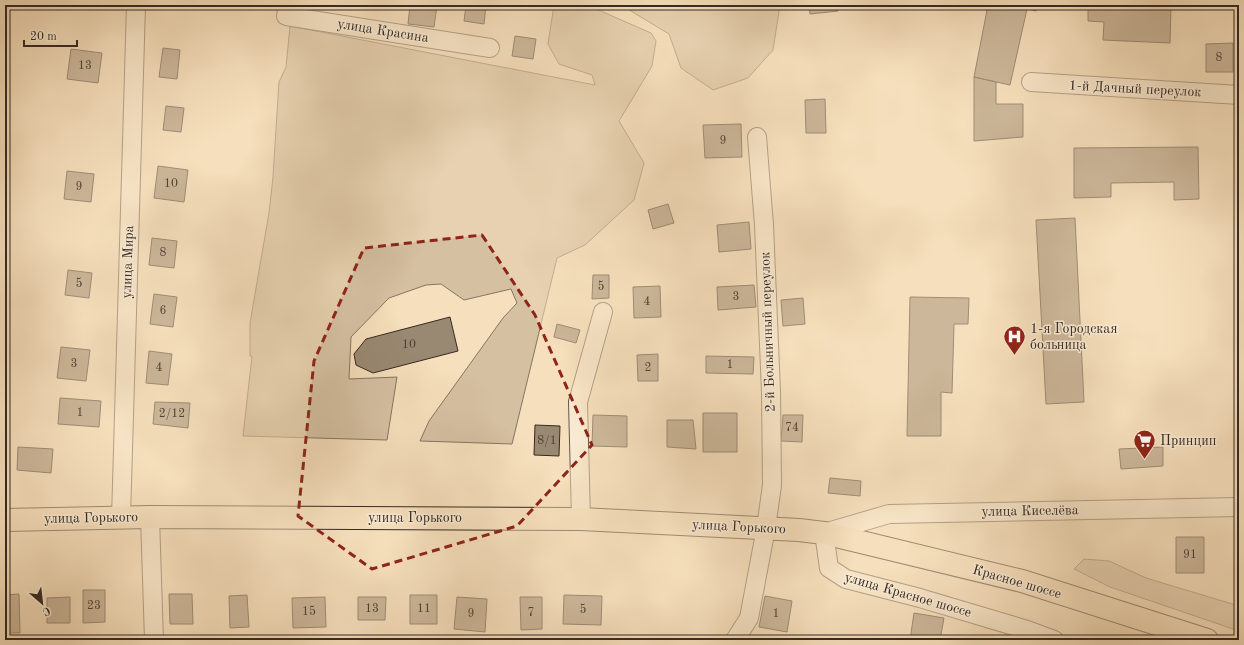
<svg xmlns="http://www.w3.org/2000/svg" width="1244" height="645" font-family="'Old Standard TT',serif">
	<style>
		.green { fill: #d5c0a2; stroke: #857562 }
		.building { fill: #998872; stroke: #352a22 }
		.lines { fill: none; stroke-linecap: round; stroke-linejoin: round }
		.minor-casing { stroke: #655748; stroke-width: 20 }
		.major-casing { stroke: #352a22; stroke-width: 24 }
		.minor { stroke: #f9ead3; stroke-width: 18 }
		.major { stroke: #f6dfbc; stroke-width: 22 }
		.marked { fill: none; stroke: #8f2418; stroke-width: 3; stroke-dasharray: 8 5; stroke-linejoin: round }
		.labels { text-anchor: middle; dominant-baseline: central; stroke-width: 3; stroke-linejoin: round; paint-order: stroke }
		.number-label { font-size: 12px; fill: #4e4236 }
		.street-label { font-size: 14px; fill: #352a22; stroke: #f9ead3 }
		.poi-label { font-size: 14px; fill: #352a22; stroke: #f9ead3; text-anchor: start }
	</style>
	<rect width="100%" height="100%" fill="#f6dfbc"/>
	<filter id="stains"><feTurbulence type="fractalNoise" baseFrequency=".005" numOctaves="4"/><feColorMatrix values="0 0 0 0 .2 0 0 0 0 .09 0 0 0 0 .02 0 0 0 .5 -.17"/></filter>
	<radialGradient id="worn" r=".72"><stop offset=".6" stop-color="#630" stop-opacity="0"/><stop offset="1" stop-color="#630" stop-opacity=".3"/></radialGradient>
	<!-- green -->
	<path class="green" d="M554,5H587L651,33L656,41L652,66L619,121L644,163L634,200L585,245L557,258L512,444L420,441L429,421L503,318L517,303L511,289L464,300L441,284L426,285L389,298L351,337L349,379L397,377L387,440L243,436L252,356H250V323L269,213L273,177L279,82L286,67L290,26L595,85L592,75L559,64L548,44Z
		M621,5H780L773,50L748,78L713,90L681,68L669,34Z
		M1084,559L1109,561L1146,578L1239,606V631L1110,587L1074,569Z"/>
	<!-- building -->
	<path class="building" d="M87,5H106L105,7Z
		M166,5H194V8Z
		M410,5H437L434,27L408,24Z
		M466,5H486L484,24L464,21Z
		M809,5H837L838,11L810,14Z
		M988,5H1010L1027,9L1010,85L974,77Z
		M1010,5H1037L1036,11Z
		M1088,5H1171L1170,43L1103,40L1104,22L1088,21Z
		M515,36L536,39L533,59L512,56Z
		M1233,43V72H1206V44Z
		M163,48L180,50L177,79L159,77Z
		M71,49L102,53L98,83L67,79Z
		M974,77L996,82V104H1023V137L974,141Z
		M825,99L826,133H806L805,100Z
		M166,106L184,108L181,132L163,130Z
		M741,124L742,157L705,158L703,125Z
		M1198,147L1199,199L1174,200V182L1111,183V197L1074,198V148Z
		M158,166L188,170L184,202L154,198Z
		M67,171L94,174L91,202L64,199Z
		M668,204L674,223L653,229L648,210Z
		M1075,218L1084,402L1046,404L1036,220Z
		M749,222L751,249L719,252L717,225Z
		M152,238L177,241L174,268L149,265Z
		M68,270L92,273L89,298L65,295Z
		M593,275H609V298L592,299Z
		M754,285L756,307L718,310L717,287Z
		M660,286L661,317L634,318L633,287Z
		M154,294L177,297L173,327L150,324Z
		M910,297L969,298L968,324H954L952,393L941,392V436H907Z
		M803,298L805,324L783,326L781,300Z
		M450,317L458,351L373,373L356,365L354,354L366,339Z
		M557,324L580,330L576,343L554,337Z
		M61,347L90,350L86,381L57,378Z
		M149,351L172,354L168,385L146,383Z
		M658,354V381H638L637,355Z
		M706,356L754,357L753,374L706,373Z
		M60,398L101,401L99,427L58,424Z
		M155,402L190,403L188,428L153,424Z
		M703,413H737V452H703Z
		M593,415L627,416V447L592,446Z
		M783,415H803L802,442L781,441Z
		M667,420H693L696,449L667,447Z
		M535,425L560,426L559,456L534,455Z
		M18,447L53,449L51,473L17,470Z
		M1163,447V466L1121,469L1119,449Z
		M830,478L861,481L860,496L828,493Z
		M1176,537H1204V573H1176Z
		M83,590H105V622L83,623Z
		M19,594L20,633H5V595Z
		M169,594H192L193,624H170Z
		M247,595L249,627L230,628L229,596Z
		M410,595H437V624H410Z
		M564,595L602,596L601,625L563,624Z
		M765,596L792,601L787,632L759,627Z
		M70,597V623H47V598Z
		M325,597L326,627L293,628L292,598Z
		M358,597H386L385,620H358Z
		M457,597L487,599L485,632L454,629Z
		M520,597H542V629L521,630Z
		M914,613L944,618L940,640H910Z"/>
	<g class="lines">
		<defs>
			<path id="minor" d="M288,5L286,16L490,48
				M1031,82L1239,95
				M150,517L154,640
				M121,518L136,5
				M581,519L578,402L603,312
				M735,640L749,618L766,528L772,485L771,392L764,225L757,137
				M1054,640L1024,629L920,598L846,579L829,568L824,533L889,514L1239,507"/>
			<path id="major" d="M5,520L150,517L581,519L799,530L824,533L1022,581L1207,640"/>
		</defs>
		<!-- minor casing -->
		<use href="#minor" class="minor-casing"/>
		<!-- major casing -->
		<use href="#major" class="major-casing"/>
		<!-- minor -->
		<use href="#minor" class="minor"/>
		<!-- major -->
		<use href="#major" class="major"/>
	</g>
	<!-- marked area -->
	<path d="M0 0H1244V645H0ZM482,235L535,315L592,445L517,526L372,569L298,516L314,361L364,248Z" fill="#f6dfbc" fill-opacity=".55" fill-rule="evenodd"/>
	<path class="marked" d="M482,235L535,315L592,445L517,526L372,569L298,516L314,361L364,248Z"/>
	<!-- icons -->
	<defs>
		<symbol id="hospital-pin" viewBox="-11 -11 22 30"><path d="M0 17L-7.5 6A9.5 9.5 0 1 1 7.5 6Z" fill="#8f2418" stroke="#f9ead3"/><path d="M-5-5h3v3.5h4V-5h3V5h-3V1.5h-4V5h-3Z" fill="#fff"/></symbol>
		<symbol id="supermarket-pin" viewBox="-11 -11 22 30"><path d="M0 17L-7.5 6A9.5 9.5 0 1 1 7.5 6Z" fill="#8f2418" stroke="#f9ead3"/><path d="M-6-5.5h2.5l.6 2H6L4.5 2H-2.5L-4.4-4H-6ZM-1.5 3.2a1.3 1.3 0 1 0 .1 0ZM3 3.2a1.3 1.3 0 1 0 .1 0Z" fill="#fff"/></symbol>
	</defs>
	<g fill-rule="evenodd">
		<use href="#hospital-pin" x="1002" y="324" width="25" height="34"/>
		<use href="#supermarket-pin" x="1132" y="428" width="25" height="34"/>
	</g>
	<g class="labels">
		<!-- number labels -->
		<g class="number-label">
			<text x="1219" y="58">8</text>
			<text x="85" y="66">13</text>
			<text x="723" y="141">9</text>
			<text x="171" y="184">10</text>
			<text x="79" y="187">9</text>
			<text x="163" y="253">8</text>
			<text x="79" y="284">5</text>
			<text x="601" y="287">5</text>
			<text x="736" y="297">3</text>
			<text x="647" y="302">4</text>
			<text x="163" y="311">6</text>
			<text x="409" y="345">10</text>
			<text x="74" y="364">3</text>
			<text x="730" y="365">1</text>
			<text x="159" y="368">4</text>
			<text x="648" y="368">2</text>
			<text x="80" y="413">1</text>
			<text x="172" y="414">2/12</text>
			<text x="792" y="428">74</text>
			<text x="547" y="441">8/1</text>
			<text x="1190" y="555">91</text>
			<text x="94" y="606">23</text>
			<text x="372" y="609">13</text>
			<text x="424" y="609">11</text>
			<text x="583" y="610">5</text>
			<text x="309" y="612">15</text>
			<text x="531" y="613">7</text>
			<text x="471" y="614">9</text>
			<text x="776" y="614">1</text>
		</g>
		<!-- street labels -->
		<g class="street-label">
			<text transform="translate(383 31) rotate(9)">улица Красина</text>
			<text transform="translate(1135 89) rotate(3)">1-й Дачный переулок</text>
			<text transform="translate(128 262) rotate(-88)">улица Мира</text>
			<text transform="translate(768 332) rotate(-92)">2-й Больничный переулок</text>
			<text transform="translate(1030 511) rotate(-1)">улица Киселёва</text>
			<text transform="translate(91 518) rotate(-1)">улица Горького</text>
			<text x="415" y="518">улица Горького</text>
			<text transform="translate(739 527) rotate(3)">улица Горького</text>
			<text transform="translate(1017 582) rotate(16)">Красное шоссе</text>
			<text transform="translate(908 595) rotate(16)">улица Красное шоссе</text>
		</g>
		<!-- poi labels -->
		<g class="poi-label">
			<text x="1030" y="329">1-я Городская<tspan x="1030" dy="16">больница</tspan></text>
			<text x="1160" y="441">Принцип</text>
		</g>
	</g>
	<!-- margin -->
	<rect width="1244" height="645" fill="none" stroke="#f6dfbc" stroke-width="20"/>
	<rect x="6" y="6" width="1232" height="633" fill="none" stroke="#352a22" stroke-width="2"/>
	<rect x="10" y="10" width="1224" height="625" fill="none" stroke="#352a22"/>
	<!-- north arrow -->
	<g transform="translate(42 603) rotate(152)" stroke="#f9ead3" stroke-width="3" paint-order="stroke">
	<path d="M0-3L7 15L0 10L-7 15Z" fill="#352a22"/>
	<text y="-6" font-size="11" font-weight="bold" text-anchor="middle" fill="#352a22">С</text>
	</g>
	<!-- scale -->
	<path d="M24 40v6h53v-6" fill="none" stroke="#352a22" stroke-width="2"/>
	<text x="30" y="40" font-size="12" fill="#352a22" stroke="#f9ead3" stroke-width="3" paint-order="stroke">20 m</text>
	<rect width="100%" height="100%" filter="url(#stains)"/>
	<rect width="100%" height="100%" fill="url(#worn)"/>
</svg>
